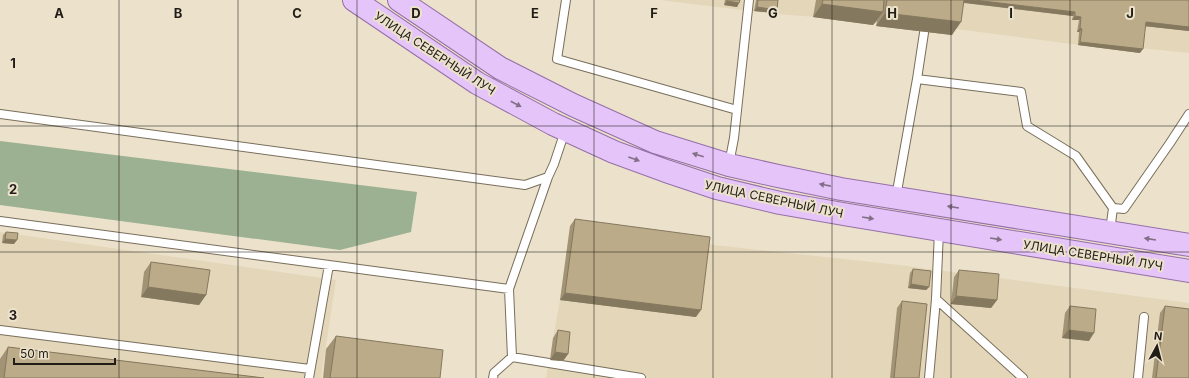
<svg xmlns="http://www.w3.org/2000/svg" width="1189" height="378" font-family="Inter,sans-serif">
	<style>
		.built { fill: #e3d6b9 }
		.forest { fill: #9bb191 }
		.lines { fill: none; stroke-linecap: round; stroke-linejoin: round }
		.lane-casing { stroke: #786e5b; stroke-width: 10 }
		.primary-casing { stroke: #9570a7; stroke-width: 24 }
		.lane { stroke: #fff; stroke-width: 8 }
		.primary { stroke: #e5c4f9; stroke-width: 22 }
		.wall { fill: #a29375 }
		.shaded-wall { fill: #84785f }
		.building { fill: #bcab88; stroke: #84785f }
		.oneway { fill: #837088 }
		.grid { fill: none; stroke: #211d16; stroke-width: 1; stroke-opacity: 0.55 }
		.labels { text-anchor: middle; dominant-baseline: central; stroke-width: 4; stroke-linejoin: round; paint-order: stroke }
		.street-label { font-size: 12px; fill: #211d16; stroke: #ece2cc }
		.grid-label { font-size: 13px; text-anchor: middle; font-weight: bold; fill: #211d16; stroke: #ece2cc; stroke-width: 4; stroke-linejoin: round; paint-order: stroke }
	</style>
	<rect width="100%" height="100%" fill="#ece2cc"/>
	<!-- built -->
	<path class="built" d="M660,0H776L775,14Z
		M777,0H1189V53L1141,48L1140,53L925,25L775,14Z
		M570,226L705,244L899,265L1189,303V378H546L560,300Z
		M0,232L336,280L321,378H0Z"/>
	<!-- forest -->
	<path class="forest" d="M0,141L417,192L411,232L340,250L0,205Z"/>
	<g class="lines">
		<defs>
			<path id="lane" d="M566,0L557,59L737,110
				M917,79L1021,92L1027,126L1076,156L1113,208
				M0,114L525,185L548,177L554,164L565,131
				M729,164L734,138L749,0
				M548,177L509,289L512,357L641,378
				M896,197L917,79L929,0
				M0,221L509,289
				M1110,231L1113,208L1124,209L1170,143L1189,114
				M936,299L1023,378
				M0,330L310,369
				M309,378L329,265
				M493,378L494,373L512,357
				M929,378L936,299L939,231
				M1138,378L1144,317"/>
			<path id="primary" d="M354,0L477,83L553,124L614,152L666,171L717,188L780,203L849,215L1189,271
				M399,0L500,68L573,105L655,142L729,165L778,176L841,189L1189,245"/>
		</defs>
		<!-- lane casing -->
		<use href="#lane" class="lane-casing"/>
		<!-- primary casing -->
		<use href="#primary" class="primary-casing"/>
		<!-- lane -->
		<use href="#lane" class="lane"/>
		<!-- primary -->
		<use href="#primary" class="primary"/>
	</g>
	<!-- wall -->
	<path class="wall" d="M725,0H740L737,7L724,5Z
		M756,0H778L777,10L774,13L754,11Z
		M816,0H1189V31L1145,26L1140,53L1078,45L1079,32H1077L1079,20H1072L1073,16L964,3L952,35L876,26L877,21L873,25L813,17Z
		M575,219L696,317L560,300L570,226Z
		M6,232L14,244L2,243L3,235Z
		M151,262L206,295L199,305L141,297L144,272Z
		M913,269L929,287L926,290L908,288L910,273Z
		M959,270L997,300L991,308L951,304L954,277Z
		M902,301L919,378H890L897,308Z
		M1070,306L1089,341L1062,338L1065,313Z
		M1165,306L1189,378H1152L1160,313Z
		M558,330L568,354L563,361L550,360L553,338Z
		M336,336L440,378H323L326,349Z
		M8,347L264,378H0V359Z"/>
	<!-- shaded-wall -->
	<path class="shaded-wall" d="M960,0H974L1075,12L1073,16L958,2Z
		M727,1L739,3L737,7L724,5Z
		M822,4L883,12L873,25L813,17Z
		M757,7L777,10L774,13L754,11Z
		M885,13L961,22L952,35L876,26Z
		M1075,16L1081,17L1079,20H1072Z
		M1146,22L1189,27V31L1143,26Z
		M1080,28L1082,29L1079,32H1077Z
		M1080,42L1143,49L1140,53L1078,45Z
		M5,239L17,240L14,244L2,243Z
		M911,284L929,287L926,290L908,288Z
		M148,287L206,295L199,305L141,297Z
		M565,293L701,310L696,317L560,300Z
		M956,296L997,300L991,308L951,304Z
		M1068,330L1094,333L1089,341L1062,338Z
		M555,352L568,354L563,361L550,360Z"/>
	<!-- building -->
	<path class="building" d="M727,0H740L739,3L727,1Z
		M758,0H778L777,10L757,7Z
		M823,0H884L883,12L822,4Z
		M887,0H964L961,22L885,13Z
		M974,0H1189V27L1146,22L1143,49L1080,42L1082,29L1080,28L1081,17L1075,16V12Z
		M575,219L710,237L701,310L565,293Z
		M6,232L18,233L17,240L5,239Z
		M151,262L210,270L206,295L148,287Z
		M913,269L931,271L929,287L911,284Z
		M959,270L999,274L997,300L956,296Z
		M902,301L927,304L919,378H894Z
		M1070,306L1096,309L1094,333L1068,330Z
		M1165,306L1189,309V378H1156Z
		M558,330L570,332L568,354L555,352Z
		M336,336L443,350L440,378H330Z
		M8,347L264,378H4Z"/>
	<!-- one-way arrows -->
	<defs><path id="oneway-solid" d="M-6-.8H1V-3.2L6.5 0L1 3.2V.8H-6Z"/></defs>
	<g class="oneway">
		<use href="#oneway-solid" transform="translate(516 104) rotate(28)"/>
		<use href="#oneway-solid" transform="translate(698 155) rotate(-163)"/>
		<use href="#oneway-solid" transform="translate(634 159) rotate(20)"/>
		<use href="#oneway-solid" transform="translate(825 185) rotate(-169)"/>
		<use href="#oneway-solid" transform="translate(953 207) rotate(-171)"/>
		<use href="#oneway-solid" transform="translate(868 218) rotate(9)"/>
		<use href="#oneway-solid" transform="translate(996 239) rotate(9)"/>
		<use href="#oneway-solid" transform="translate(1150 239) rotate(-171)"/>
	</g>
	<!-- grid -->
	<path class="grid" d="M119,0V378M238,0V378M357,0V378M476,0V378M594,0V378M713,0V378M832,0V378M951,0V378M1070,0V378M0,126H1189M0,252H1189"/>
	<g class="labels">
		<!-- street labels -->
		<g class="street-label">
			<text transform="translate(435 53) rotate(33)">УЛИЦА СЕВЕРНЫЙ ЛУЧ</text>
			<text transform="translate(774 199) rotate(12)">УЛИЦА СЕВЕРНЫЙ ЛУЧ</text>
			<text transform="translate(1093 255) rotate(9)">УЛИЦА СЕВЕРНЫЙ ЛУЧ</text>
		</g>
	</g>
	<g class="grid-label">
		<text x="59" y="18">A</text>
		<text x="178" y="18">B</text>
		<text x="297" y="18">C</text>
		<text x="416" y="18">D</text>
		<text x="535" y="18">E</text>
		<text x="654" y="18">F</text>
		<text x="773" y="18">G</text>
		<text x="892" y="18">H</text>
		<text x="1011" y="18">I</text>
		<text x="1130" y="18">J</text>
		<text x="13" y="68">1</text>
		<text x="13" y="194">2</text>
		<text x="13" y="320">3</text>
	</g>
	<!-- north arrow -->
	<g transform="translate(1157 346) rotate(7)" stroke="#ece2cc" stroke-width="3" paint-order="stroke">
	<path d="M0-3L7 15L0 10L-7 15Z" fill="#211d16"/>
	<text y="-6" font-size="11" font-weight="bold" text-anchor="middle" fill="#211d16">N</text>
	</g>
	<!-- scale -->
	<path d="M14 358v6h101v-6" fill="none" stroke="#211d16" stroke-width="2"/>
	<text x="20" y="358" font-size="12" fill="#211d16" stroke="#ece2cc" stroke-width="3" paint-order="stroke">50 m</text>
</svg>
